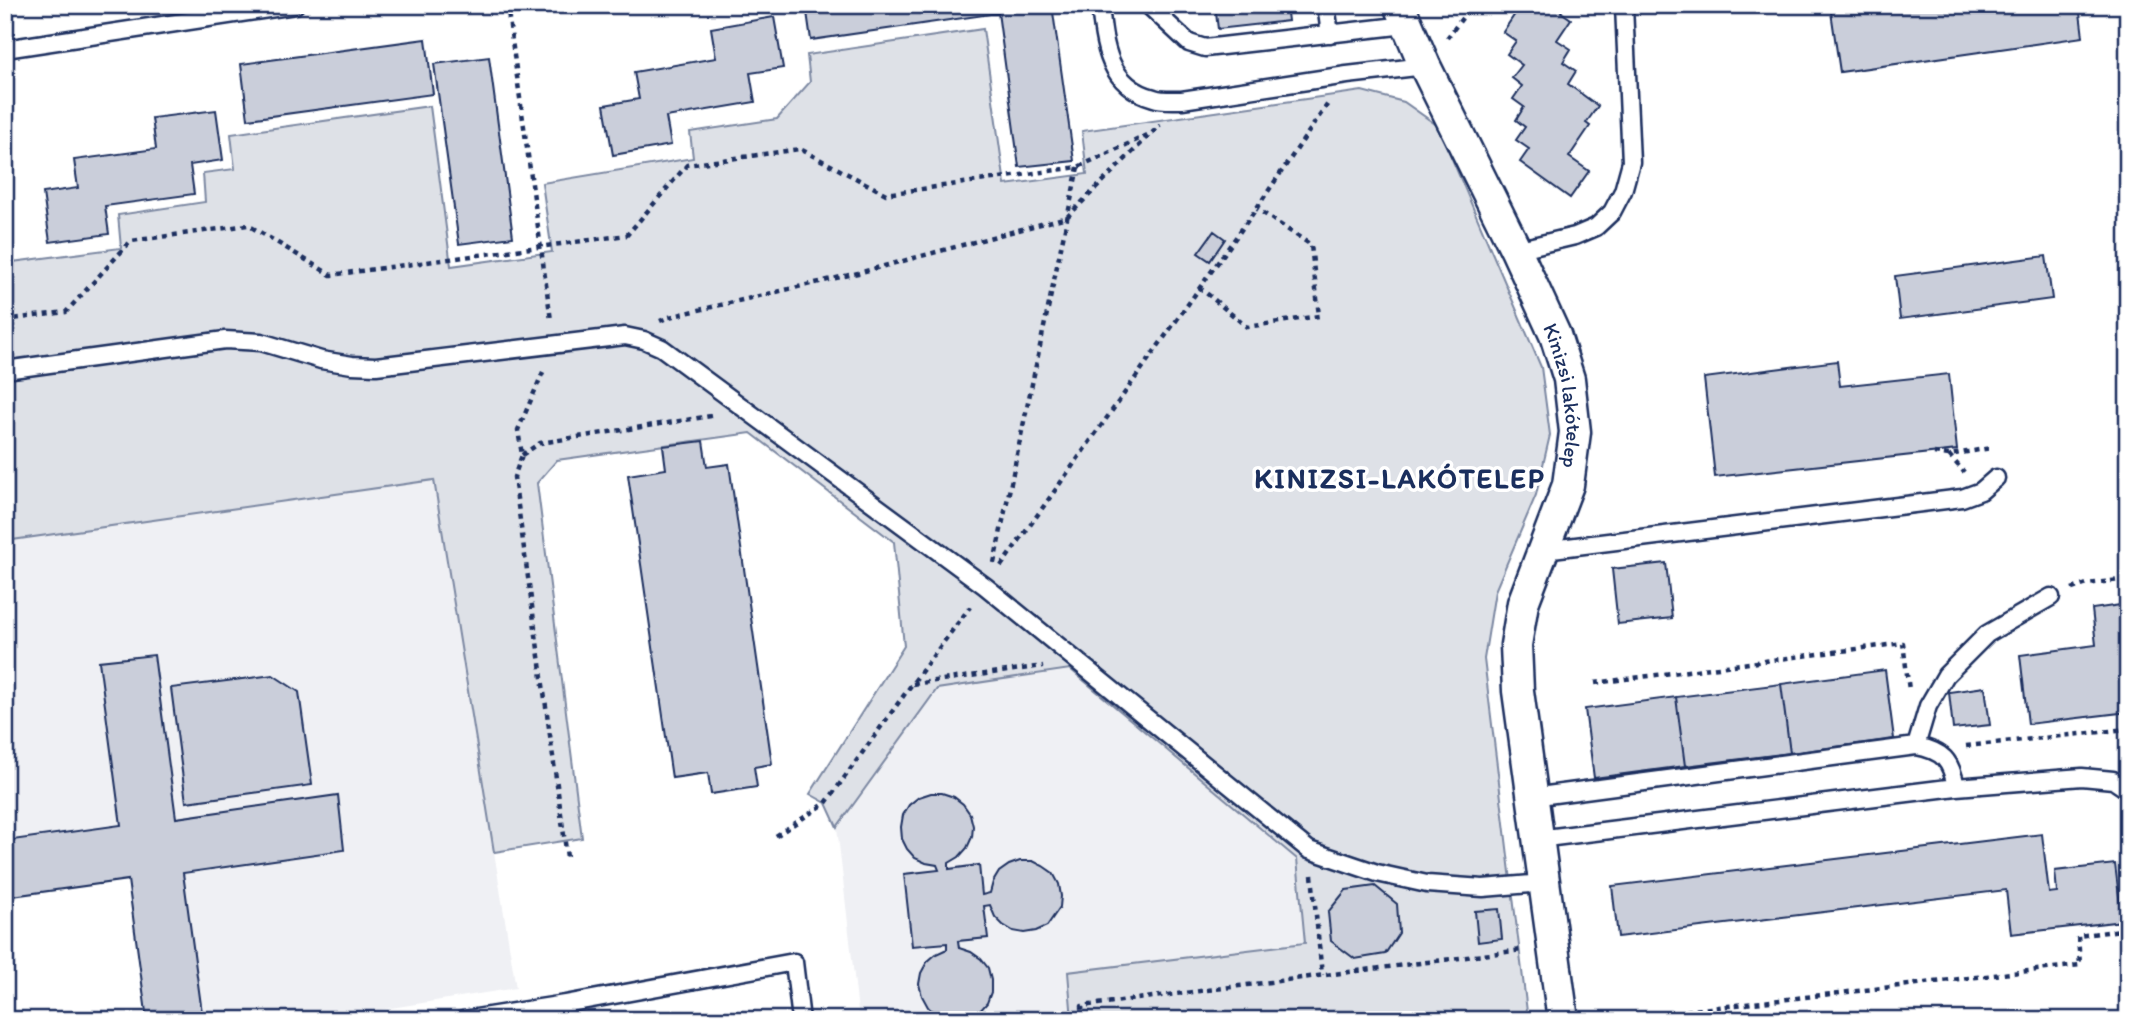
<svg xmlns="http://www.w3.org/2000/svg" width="2133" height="1025" font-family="Itim,sans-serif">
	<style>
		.built { fill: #eff0f4 }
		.green { fill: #dee1e7; stroke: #7c88a2; stroke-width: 2 }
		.building { fill: #caceda; stroke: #1b2f5e; stroke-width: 2 }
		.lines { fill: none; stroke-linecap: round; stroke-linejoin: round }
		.lane-casing { stroke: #1b2f5e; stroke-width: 21 }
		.street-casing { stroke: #1b2f5e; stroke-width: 35 }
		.path { stroke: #1b2f5e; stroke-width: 4.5; stroke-dasharray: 5 5; stroke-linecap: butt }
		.lane { stroke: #fff; stroke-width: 16 }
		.street { stroke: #fff; stroke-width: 30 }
		.labels { text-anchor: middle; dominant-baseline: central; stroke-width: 7; stroke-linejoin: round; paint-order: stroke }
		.street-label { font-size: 21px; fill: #1b2f5e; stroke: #fff }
		.district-label { font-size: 28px; font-weight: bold; letter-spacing: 2px; fill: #1b2f5e; stroke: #fff }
	</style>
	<rect width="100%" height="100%" fill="#fff"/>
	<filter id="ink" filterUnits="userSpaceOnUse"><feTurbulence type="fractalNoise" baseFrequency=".0143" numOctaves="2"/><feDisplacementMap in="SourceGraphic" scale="14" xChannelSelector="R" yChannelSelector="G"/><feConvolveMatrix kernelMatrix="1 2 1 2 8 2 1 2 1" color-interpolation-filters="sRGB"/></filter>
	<g filter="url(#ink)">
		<!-- built -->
		<path class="built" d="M434,480L516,988L316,1020H147L128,880L5,897V541Z
			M1070,669L1297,859L1306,943L1068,972L1072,1020H859L837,827L937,689Z"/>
		<!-- green -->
		<path class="green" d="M983,29L1005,185L1087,174L1082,131L1362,91L1404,102L1438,126L1541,367L1550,435L1536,495L1495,591L1484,659L1528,1020H1072L1068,972L1305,943L1297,859L1070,669L937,689L837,827L826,803L810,794L904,646L894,542L751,433L557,460L537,483L582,838L494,852L434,480L5,541V263L121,248L118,215L205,202L203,173L235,169L231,134L430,106L451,266L552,252L542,183L693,158L690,132L777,119L810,82L807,55Z"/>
		<!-- building -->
		<path class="building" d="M806,5H997L998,13L811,40Z
			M997,5H1052L1074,161L1019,167Z
			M1215,5H1286L1288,21L1218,29Z
			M1521,5H1566L1561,12L1571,19L1557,40L1571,49L1563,62L1576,71L1568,84L1598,106L1586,123L1590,126L1569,157L1589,171L1570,198L1520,162L1529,149L1516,140L1525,127L1516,120L1524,107L1513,99L1522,86L1512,78L1522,65L1507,54L1516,41L1503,32Z
			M1830,5H2079L2083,37L1840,72Z
			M774,17L783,68L750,73L755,102L666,117L671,145L613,155L604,105L639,99L634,72L716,58L711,28Z
			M426,39L433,94L248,119L241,64Z
			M489,57L513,237L459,244L434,64Z
			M216,110L223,160L190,165L194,194L105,206L109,234L50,242L43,193L78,188L74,160L156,149L152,118Z
			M1214,231L1225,239L1210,261L1198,253Z
			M2046,256L2052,299L1900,319L1895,276Z
			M1837,361L1840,386L1949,374L1957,450L1715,477L1704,378Z
			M703,441L707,467L729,464L772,764L754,767L757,787L711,794L708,773L672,778L628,475L666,469L663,446Z
			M1666,563L1672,618L1618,624L1612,569Z
			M2128,604V712L2028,724L2020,655L2096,645L2092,609Z
			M154,655L176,818L338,795L344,850L183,873L203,1020H147L128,880L5,897V841L121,825L99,661Z
			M1885,670L1894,739L1790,753L1781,684Z
			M273,675L299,692L312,785L186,802L171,688Z
			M1781,684L1790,753L1685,766L1676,697Z
			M1985,687L1990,725L1953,729L1949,692Z
			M1676,697L1685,766L1594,778L1585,709Z
			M931,793H942L954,797L963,804L970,814L973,826L972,837L967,848L959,857L949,863V869L979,865L982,895L990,893L993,882L999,872L1009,865L1020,861H1033L1043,866L1053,873L1059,884L1061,896L1060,907L1047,926L1036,931L1024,933L1013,931L1003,925L995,917L990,905L984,906L988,938L958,941L959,948L971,952L981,959L988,968L991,980V992L987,1003L979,1012L961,1020H947L936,1015L928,1007L922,996L919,984L921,973L927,962L936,954L947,949V943L912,946L904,874L939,870L937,865L926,863L915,858L907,849L902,839L901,827L903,815L909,805L919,797Z
			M2042,834L2049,893L2057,892L2055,871L2115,864L2122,921L2011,934L2006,890L1618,937L1612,886Z
			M1375,886L1397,904L1399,933L1385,954L1355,959L1331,941L1328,912L1346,890Z
			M1499,909L1502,939L1478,942L1475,911Z"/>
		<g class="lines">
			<defs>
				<path id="lane" d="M1100,5C1104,45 1108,86 1154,98C1162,101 1173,100 1182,100L1347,75L1425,66
					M1148,5L1189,43L1205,48L1406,25
					M1326,5L1330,34
					M5,49L295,5
					M1516,250L1575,236L1596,227L1612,212L1623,191L1631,162L1624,6
					M5,370L225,340L261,342L321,360L352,365L376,366L625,336L644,340L662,348L985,586L1309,850L1377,873L1427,884L1483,888L1544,883
					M1544,550L1962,498L1981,491L1996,478
					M1916,746L1928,706L1946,675L1987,634L2051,597
					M1532,797L1916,746C1943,751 1951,760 1956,787
					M1538,839L1956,787L2082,777L2113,780L2128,790
					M463,1020L565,1004L794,962L801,1020"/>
				<g id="street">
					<path id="s1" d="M1399,5L1425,66L1516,250L1555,335L1569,379L1575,432L1568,485L1523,603L1516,645L1518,691L1563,1020"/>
				</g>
			</defs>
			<!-- lane casing -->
			<use href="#lane" class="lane-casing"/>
			<!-- street casing -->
			<use href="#street" class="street-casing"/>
			<!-- path -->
			<path class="path" d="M507,5L551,320
				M1447,38L1472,5
				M1199,287L1247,327L1319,316L1311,245L1257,209
				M5,320L66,312L131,241L248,225L331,275L627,235L687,165L800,149L886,194L1078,167L1152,133
				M660,321L669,317L858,273L1067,217L1160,125
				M543,372L518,430L522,455L514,477L567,857
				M1934,453L1949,455L1991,448
				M522,455L540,443L711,416
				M1949,455L1964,472
				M994,563L1078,167
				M1001,566L1256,209L1329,102
				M2072,589L2087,584L2128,579
				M1595,683L1903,643L1909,690
				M913,684L1043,666
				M1966,746L2128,729
				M776,836L826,803L912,684L970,607
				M1312,875L1322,975
				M1083,1020L1082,1006L1522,950
				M1686,1020L1685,1011L2080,965L2078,936L2128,929"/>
			<!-- lane -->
			<use href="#lane" class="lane"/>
			<!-- street -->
			<use href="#street" class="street"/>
		</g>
	</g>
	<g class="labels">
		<!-- street labels -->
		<g class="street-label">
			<text stroke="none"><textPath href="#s1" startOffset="427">Kinizsi lakótelep</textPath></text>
		</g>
		<!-- district labels -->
		<g class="district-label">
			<text x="1400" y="478">KINIZSI-LAKÓTELEP</text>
		</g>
	</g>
	<!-- margin -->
	<rect width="2133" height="1025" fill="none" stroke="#fff" stroke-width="28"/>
	<rect x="14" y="14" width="2105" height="997" fill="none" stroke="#1b2f5e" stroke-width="2.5" filter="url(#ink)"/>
</svg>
